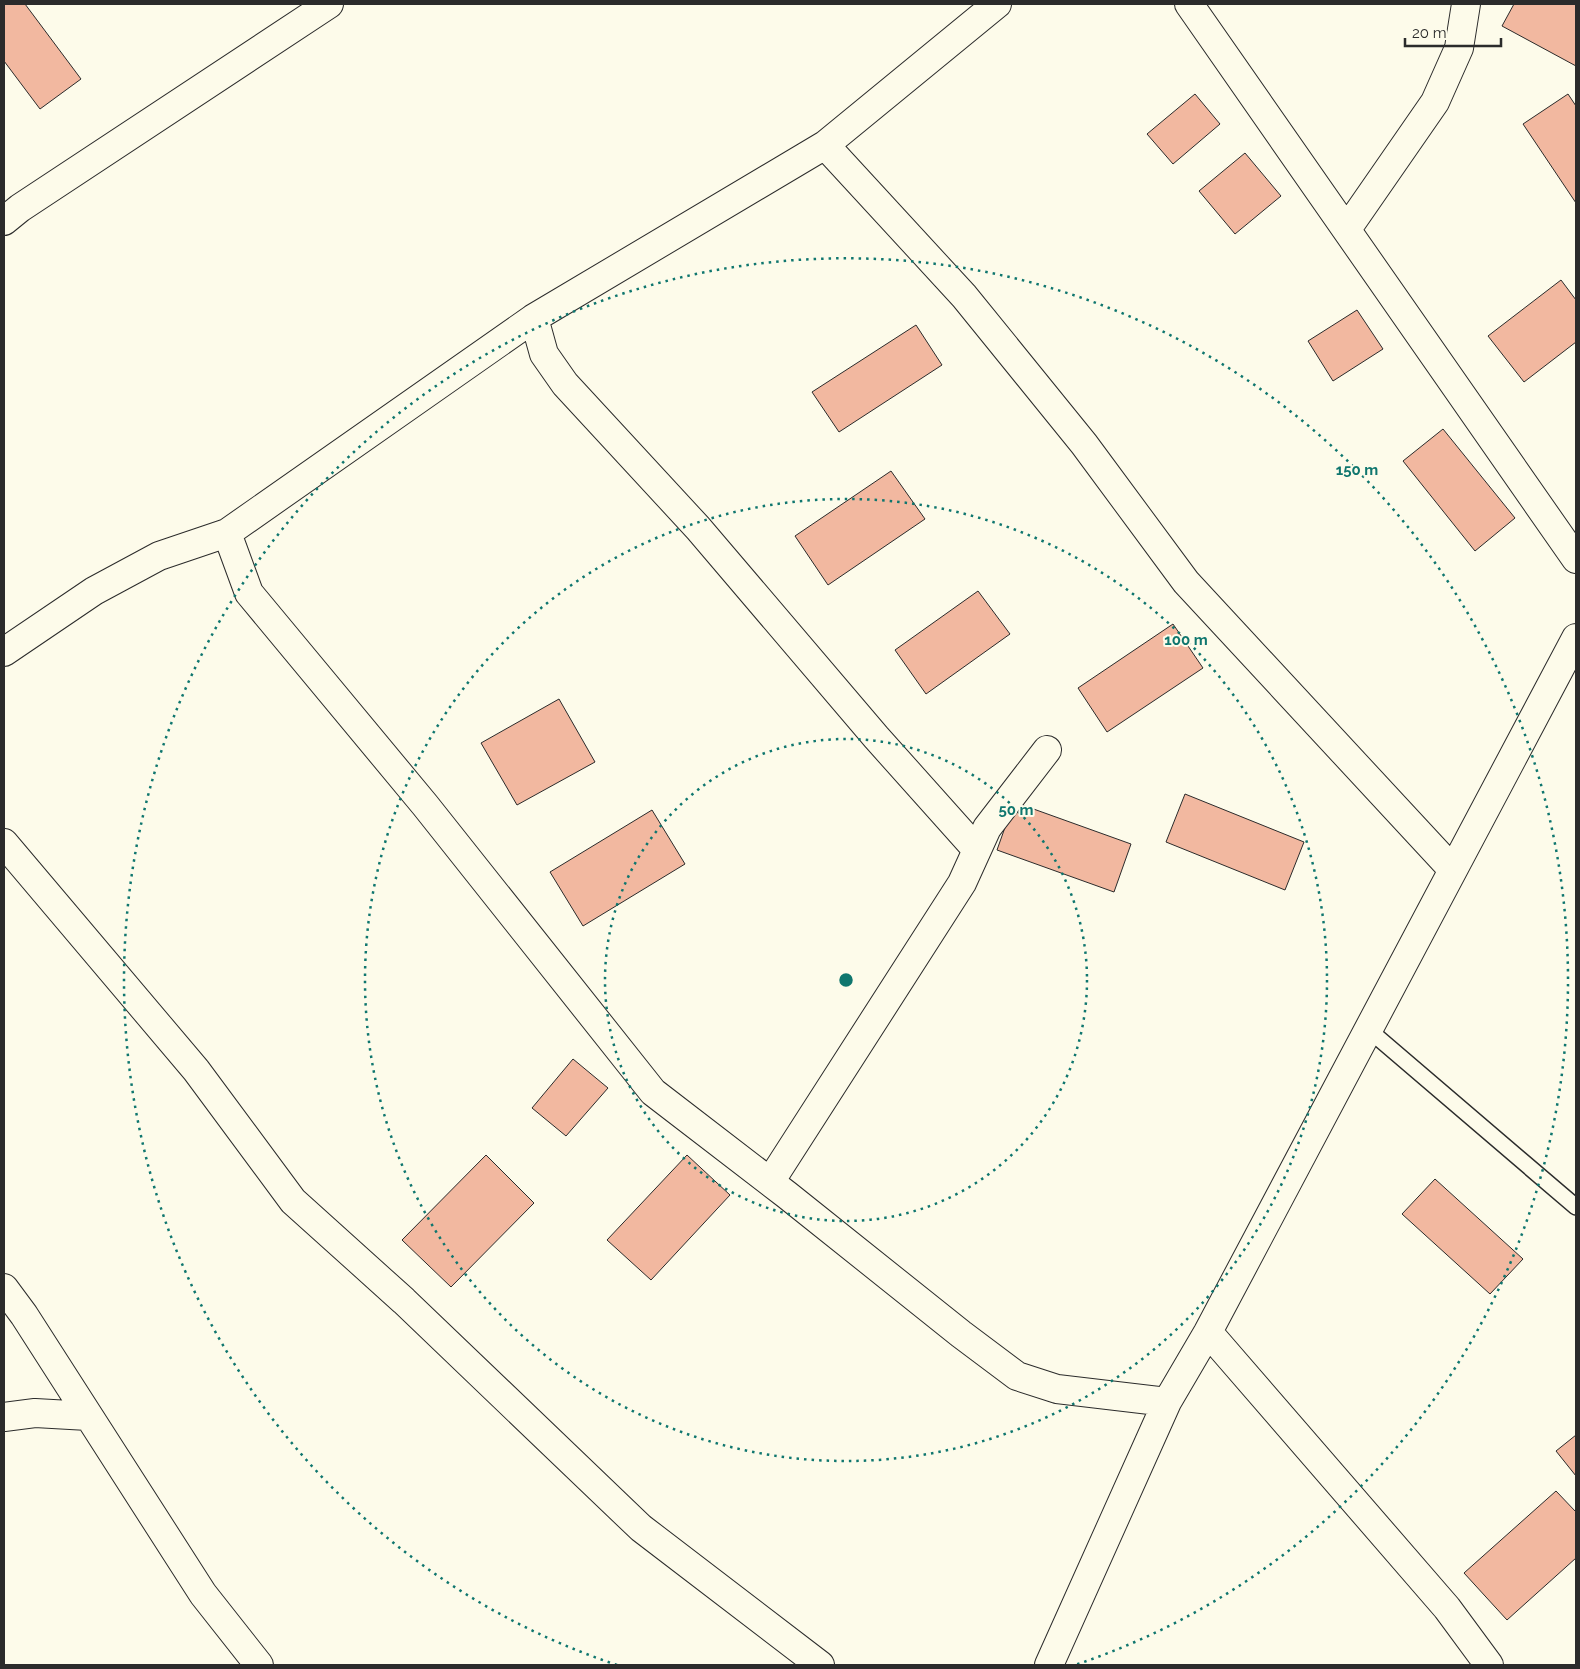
<svg xmlns="http://www.w3.org/2000/svg" width="1580" height="1669" font-family="Raleway,sans-serif">
	<style>
		.building { fill: #f2b8a0; stroke: #2b2b2b }
		.lines { fill: none; stroke-linecap: round; stroke-linejoin: round }
		.lane-casing { stroke: #2b2b2b; stroke-width: 18 }
		.street-casing { stroke: #2b2b2b; stroke-width: 30 }
		.lane { stroke: #fdfbea; stroke-width: 15 }
		.street { stroke: #fdfbea; stroke-width: 28 }
		.ring { fill: none; stroke: #0f766e; stroke-width: 2.5; stroke-dasharray: 2.5 5 }
		.centre { fill: #0f766e; stroke: #fdfbea; stroke-width: 2.5 }
		.ring-label { font-size: 15px; text-anchor: middle; font-weight: bold; fill: #0f766e; stroke: #fdfbea; stroke-width: 4; stroke-linejoin: round; paint-order: stroke }
	</style>
	<rect width="100%" height="100%" fill="#fdfbea"/>
	<!-- building -->
	<path class="building" d="M4,4H25L81,79L40,109L4,61Z
		M1514,4H1576V66L1502,26Z
		M1195,94L1220,124L1173,164L1147,134Z
		M1568,94L1576,106V203L1523,124Z
		M1245,153L1281,196L1235,234L1199,191Z
		M1561,280L1576,300V342L1524,382L1488,336Z
		M1357,310L1383,349L1333,381L1308,341Z
		M916,325L942,365L839,432L812,392Z
		M1443,429L1515,518L1475,551L1403,461Z
		M891,471L925,519L828,585L795,536Z
		M978,591L1010,634L926,694L895,650Z
		M1173,624L1203,668L1107,732L1078,688Z
		M559,699L595,762L517,805L481,743Z
		M1185,794L1304,842L1285,890L1166,842Z
		M1014,802L1131,844L1114,892L997,850Z
		M652,810L685,864L583,926L550,872Z
		M573,1059L608,1088L566,1136L532,1108Z
		M486,1155L534,1203L451,1287L402,1240Z
		M687,1155L730,1195L651,1280L607,1240Z
		M1435,1179L1523,1259L1490,1294L1402,1214Z
		M1576,1435V1476L1556,1451Z
		M1556,1491L1576,1512V1558L1507,1620L1464,1573Z"/>
	<g class="lines">
		<defs>
			<path id="lane" d="M1369,1030L1576,1207"/>
			<path id="street" d="M1189,4L1576,559
				M825,145L964,296L1084,444L1186,582L1453,870
				M4,221L20,208L329,4
				M1347,229L1435,102L1459,48L1466,4
				M534,318L544,354L565,384L698,528L876,737L977,850
				M227,533L249,593L425,805L653,1092L787,1195L961,1334L1017,1376L1057,1389L1167,1402
				M4,652L94,591L159,556L227,533L534,318L825,145L997,4
				M4,843L196,1070L293,1201L404,1301L641,1528L820,1665
				M770,1182L962,883L987,828L1047,750
				M4,1288L24,1315L203,1594L259,1665
				M1208,1332L1447,1608L1489,1665
				M4,1417L35,1413L88,1416
				M1049,1665L1167,1402L1208,1332L1576,638"/>
		</defs>
		<!-- lane casing -->
		<use href="#lane" class="lane-casing"/>
		<!-- street casing -->
		<use href="#street" class="street-casing"/>
		<!-- lane -->
		<use href="#lane" class="lane"/>
		<!-- street -->
		<use href="#street" class="street"/>
	</g>
	<!-- distance rings -->
	<g class="ring">
		<circle cx="846" cy="980" r="241"/>
		<circle cx="846" cy="980" r="481"/>
		<path d="M617 1665A722 722 0 1 1 1075 1665"/>
	</g>
	<circle cx="846" cy="980" r="8" class="centre"/>
	<g class="ring-label">
		<text x="1357" y="475">150 m</text>
		<text x="1186" y="645">100 m</text>
		<text x="1016" y="815">50 m</text>
	</g>
	<!-- border -->
	<rect width="1580" height="1669" fill="none" stroke="#2b2b2b" stroke-width="10"/>
	<!-- scale -->
	<path d="M1405 38v8h96v-8" fill="none" stroke="#2b2b2b" stroke-width="2.5"/>
	<text x="1412" y="38" font-size="15" fill="#2b2b2b" stroke="#fdfbea" stroke-width="4" paint-order="stroke">20 m</text>
</svg>
